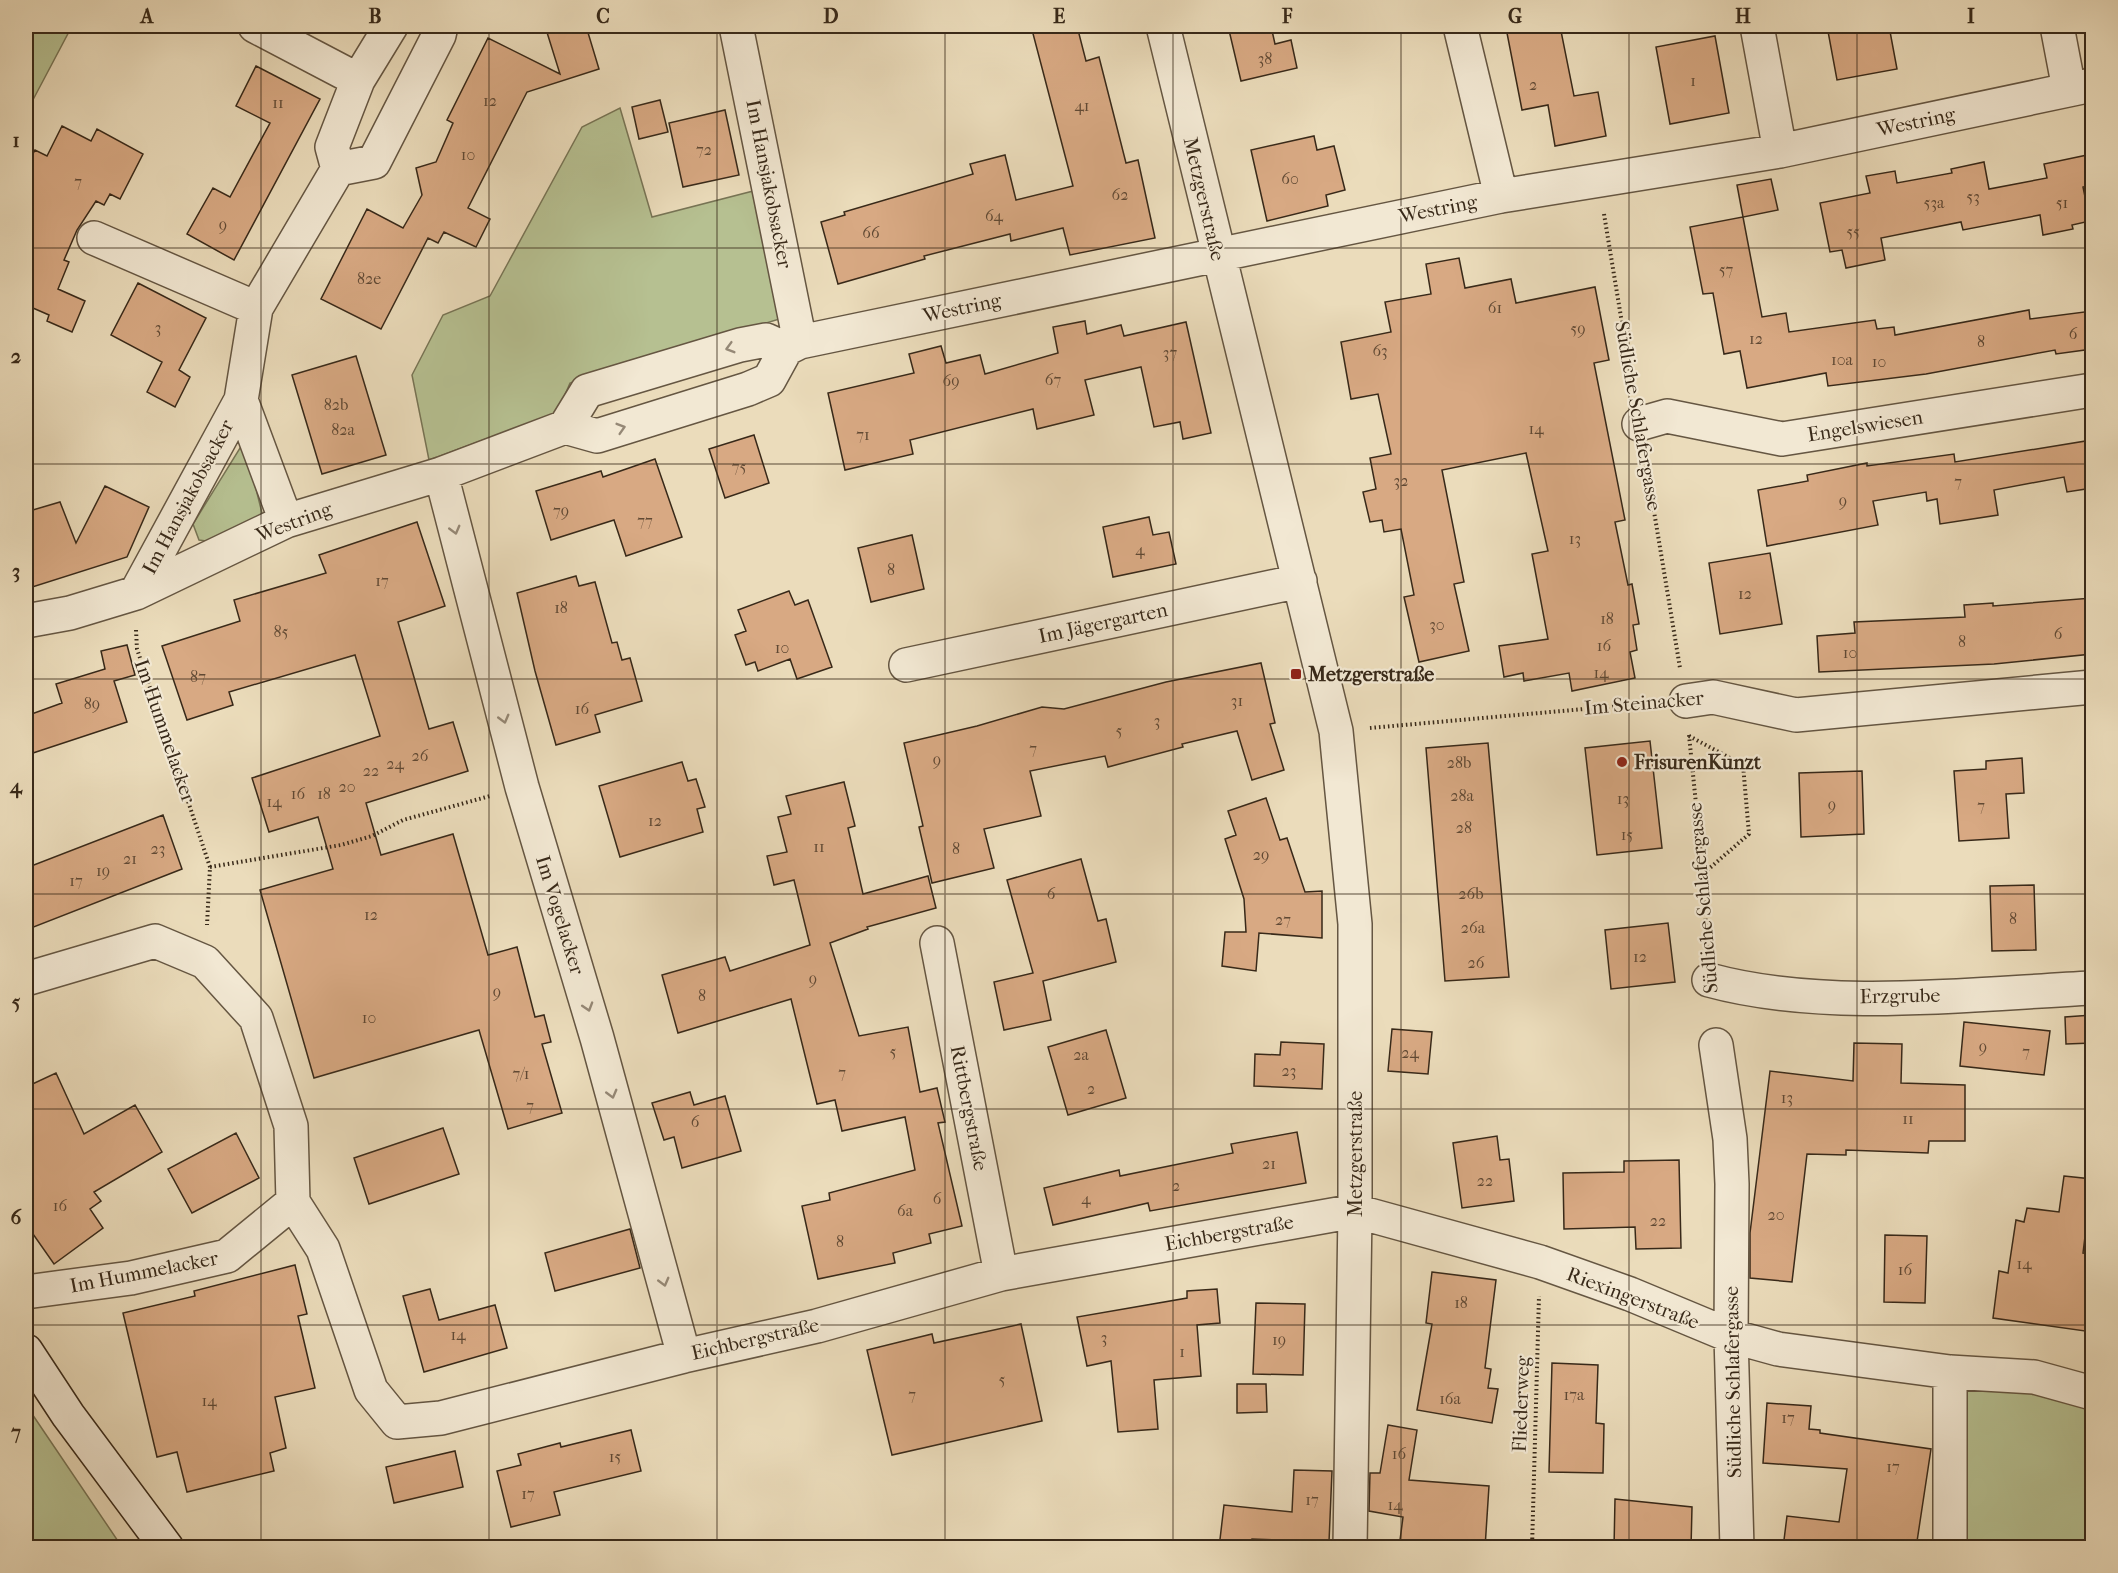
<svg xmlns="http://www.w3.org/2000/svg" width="2118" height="1573" font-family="'IM FELL French Canon',serif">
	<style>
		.green { fill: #b6c091; stroke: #777455; stroke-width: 1.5 }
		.building { fill: #d8a983; stroke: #382919; stroke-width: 1.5 }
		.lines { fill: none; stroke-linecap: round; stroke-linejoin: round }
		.street-casing { stroke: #655642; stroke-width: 36 }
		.secondary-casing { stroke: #382919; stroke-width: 36 }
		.path { stroke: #382919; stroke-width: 4; stroke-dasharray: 1.5 3; stroke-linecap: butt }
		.street { stroke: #f2e8d3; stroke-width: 33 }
		.secondary { stroke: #f2e8d3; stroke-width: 33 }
		.oneway { stroke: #958876 }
		.grid { fill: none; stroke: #382919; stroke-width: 1.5; stroke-opacity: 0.55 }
		.poi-dot { fill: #8f2418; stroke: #f2e8d3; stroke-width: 2 }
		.labels { text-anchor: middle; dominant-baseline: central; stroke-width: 4.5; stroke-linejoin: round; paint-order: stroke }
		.number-label { font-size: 16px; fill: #604934 }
		.street-label { font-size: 20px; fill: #382919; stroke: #f2e8d3 }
		.poi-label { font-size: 20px; font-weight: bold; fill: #382919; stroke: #f2e8d3; text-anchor: start }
		.neatline { fill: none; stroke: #382919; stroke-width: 2 }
		.grid-label { font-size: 20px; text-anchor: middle; font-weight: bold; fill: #382919 }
	</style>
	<rect width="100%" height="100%" fill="#ebdcbb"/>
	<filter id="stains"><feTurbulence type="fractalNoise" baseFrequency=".00333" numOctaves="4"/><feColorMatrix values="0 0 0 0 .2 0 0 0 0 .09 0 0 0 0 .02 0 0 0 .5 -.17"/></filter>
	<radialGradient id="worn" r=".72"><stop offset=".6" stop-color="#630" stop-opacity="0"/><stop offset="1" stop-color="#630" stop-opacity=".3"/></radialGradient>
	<!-- green -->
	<path class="green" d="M26,26H72L26,113Z
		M620,108L652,217L761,189L786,317L570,383L558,411L543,425L486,439L429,460L412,375L443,315L490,296L582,127Z
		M240,448L247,453L263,517L206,541L199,540L193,524Z
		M1950,1372L2092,1393V1547H1950Z
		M26,1405L122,1547H26Z"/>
	<!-- building -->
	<path class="building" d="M545,26H586L599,69L527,92L468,208L490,219L476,247L444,232L438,243L428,238L381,329L321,299L367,209L403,228L422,195L416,168L436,162L453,123L447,120L488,38L560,74Z
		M1031,26H1077L1086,61L1099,57L1126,163L1138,160L1155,238L1070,255L1063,228L1011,241L1010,234L924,256L925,259L838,284L821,222L845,215L844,212L973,174L970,164L1005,155L1016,200L1073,186Z
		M1228,26H1271L1275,44L1291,40L1297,68L1241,81Z
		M1525,26H1560L1574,96L1598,92L1606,136L1555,146L1548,105L1522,110L1507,33L1526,29Z
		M1827,26H1889L1897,69L1837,80Z
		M1715,36L1729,113L1670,124L1656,47Z
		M256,66L320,99L234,260L187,234L213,188L230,197L270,123L236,106Z
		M660,100L668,132L639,139L632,107Z
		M725,110L739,175L683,187L669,123Z
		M62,126L91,141L97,129L143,154L120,199L110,194L104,205L96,201L77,230L64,260L69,262L58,289L85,301L72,332L47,321L49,315L26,305V167L35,150L47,156Z
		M1314,136L1317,150L1334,146L1345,190L1326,195L1328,206L1267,221L1251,150Z
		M2092,154V185L2083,187L2090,221L2072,225L2073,229L2043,235L2040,215L1963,230L1961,222L1881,238L1885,260L1846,268L1842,250L1830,252L1820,203L1870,193L1866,176L1895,171L1897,183L1952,173L1951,169L1984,162L1989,189L2047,178L2044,164Z
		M1771,179L1778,210L1743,217L1762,317L1786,313L1789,332L1875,320L1877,329L1894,327L1895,335L2029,310L2030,319L2092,311V349L2056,354L2055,350L1926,374L1828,386L1826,373L1747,388L1740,351L1724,354L1713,293L1703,294L1690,227L1743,217L1737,185Z
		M1459,258L1465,288L1511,279L1516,303L1595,287L1609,360L1594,363L1625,520L1615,522L1628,585L1632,584L1639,624L1633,625L1637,650L1630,652L1635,678L1572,691L1569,673L1524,681L1523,673L1504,677L1499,646L1548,639L1532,554L1548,551L1526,453L1442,470L1464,582L1454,584L1469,651L1419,662L1404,597L1414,595L1401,529L1384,532L1382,520L1370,522L1363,492L1376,489L1370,458L1391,454L1378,394L1351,399L1341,342L1391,332L1385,302L1431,294L1426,264Z
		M138,283L206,318L179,370L190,377L175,407L147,392L162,362L111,335Z
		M1085,321L1087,334L1121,325L1124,336L1186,322L1211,433L1183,439L1180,422L1154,427L1141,367L1085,380L1094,415L1037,429L1033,409L910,440L913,454L845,470L828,393L914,373L909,354L941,346L946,363L980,355L985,374L1058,353L1053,327Z
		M356,356L386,455L322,474L292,375Z
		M754,435L769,483L725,498L709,449Z
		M2092,440V488L2067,492L2064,477L1994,490L1998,515L1940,524L1937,499L1927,501L1926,492L1873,501L1878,525L1767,546L1758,490L1808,481L1807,475L1867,463V466L1954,454L1955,462Z
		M655,459L682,537L626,556L614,520L551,540L536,491L601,471L603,477Z
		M105,486L149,507L127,557L26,589V512L60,502L76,543Z
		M1149,517L1153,535L1169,532L1176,564L1113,577L1103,527Z
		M417,522L445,606L398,622L429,729L453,722L468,771L366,803L381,855L453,834L488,955L517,947L535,1017L544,1015L551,1042L542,1044L562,1113L508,1129L479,1030L314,1078L260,890L333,869L318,817L269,832L252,778L380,736L355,655L229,692L233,705L187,720L162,646L240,621L234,600L326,573L319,555Z
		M912,535L924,589L871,602L858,548Z
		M1770,553L1782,624L1720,634L1709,563Z
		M576,576L579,586L595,582L612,643L617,642L622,660L630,658L642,701L595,715L600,732L556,745L535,671L517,593Z
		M789,591L795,605L808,600L832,667L797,679L790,659L758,671L755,662L746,665L735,635L746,631L738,610Z
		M2092,598V654L1994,664L1819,672L1817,636L1855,633L1854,622L1965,617L1964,605L1993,603V606Z
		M127,645L135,675L114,681L127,722L33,753L26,731V716L62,703L56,684L105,669L101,651Z
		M1261,663L1275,723L1270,724L1284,770L1252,780L1237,731L1182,744L1183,747L1108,767L1105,756L1030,771L1041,816L984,829L994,868L932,883L919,827L923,826L904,743L977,726L1042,707L1064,709L1166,682Z
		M1650,741L1662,848L1597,855L1585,748Z
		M1488,743L1509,977L1445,981L1426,748Z
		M2022,758L2024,793L2006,794L2009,838L1959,841L1954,771L1986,769V761Z
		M682,762L688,781L696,779L705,807L697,809L703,832L620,857L599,786Z
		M1862,771L1864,834L1801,837L1799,773Z
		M844,782L855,826L848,828L863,894L928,876L936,908L867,927L868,929L830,943L859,1036L908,1027L920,1092L937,1088L945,1122L938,1123L962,1226L929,1234L931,1243L893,1253L895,1263L818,1279L802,1206L830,1200L829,1193L915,1170L905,1117L842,1131L835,1100L817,1104L791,999L678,1033L662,975L725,957L730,971L810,945L794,880L774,885L767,856L787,852L778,817L791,814L786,796Z
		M1266,798L1280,840L1287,838L1305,892L1322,891V938L1259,933L1256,971L1222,966L1225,932H1246L1244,899L1225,839L1236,835L1228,811Z
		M163,815L182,869L26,930V868Z
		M1081,859L1098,921L1106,919L1116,962L1043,981L1051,1020L1004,1030L994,982L1033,973L1007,880Z
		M2034,885L2036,950L1992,951L1990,886Z
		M1668,923L1675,982L1611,989L1605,930Z
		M2092,1015V1043L2066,1044L2065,1017Z
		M1964,1022L2050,1031L2044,1075L1960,1066Z
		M1392,1029L1432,1032L1428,1074L1388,1071Z
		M1106,1030L1126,1098L1068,1115L1048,1047Z
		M1281,1042L1324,1044L1322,1089L1254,1086L1255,1054L1280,1055Z
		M1854,1043L1902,1044L1901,1083L1965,1085V1141H1929L1928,1153L1846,1150V1155L1807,1154L1792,1282L1750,1278V1233L1770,1071L1853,1081Z
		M56,1073L84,1134L135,1105L162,1152L94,1192L101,1201L90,1209L103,1228L54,1264L26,1224V1087Z
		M690,1092L694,1105L725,1096L741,1151L682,1168L674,1137L664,1140L652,1103Z
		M443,1128L459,1174L369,1204L354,1158Z
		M1297,1132L1306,1183L1150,1211L1148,1203L1053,1225L1044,1188L1119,1170L1120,1176L1233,1153L1231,1144Z
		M236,1133L259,1178L192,1213L168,1169Z
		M1497,1136L1500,1160L1509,1159L1514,1201L1462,1208L1453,1143Z
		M1679,1160L1681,1248L1636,1249L1635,1227L1564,1229L1563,1173L1624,1172V1161Z
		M2064,1176L2092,1179L2083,1253L2092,1254V1332L1993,1318L1999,1271L2008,1273L2016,1220L2024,1222L2027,1208L2059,1212Z
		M630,1229L640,1268L555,1291L545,1253Z
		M1885,1235L1927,1236L1925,1303L1884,1302Z
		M295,1265L307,1314L298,1316L315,1388L275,1397L286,1448L270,1453L274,1471L187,1492L177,1452L157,1457L123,1313L195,1296L194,1291Z
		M1432,1272L1496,1280L1485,1368L1491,1369L1488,1388L1498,1389L1492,1423L1417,1410L1432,1324L1426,1323Z
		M430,1289L439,1320L495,1305L507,1348L424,1372L403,1296Z
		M1217,1289L1220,1323L1197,1325L1201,1376L1154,1380L1158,1429L1118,1432L1111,1361L1087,1366L1077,1317L1187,1298V1291Z
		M1256,1303L1305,1304L1303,1375L1253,1374Z
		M1021,1324L1042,1421L892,1455L867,1350L932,1334L934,1343Z
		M1552,1363L1598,1365L1596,1423L1604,1424L1603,1473L1549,1472Z
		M1237,1384H1266L1267,1412L1237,1413Z
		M1767,1403L1811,1406L1809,1429L1820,1430V1433L1931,1449L1916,1548H1783L1787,1516L1839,1522L1847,1469L1763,1463Z
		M1388,1425L1417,1430L1409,1480L1489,1486L1485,1548H1399L1403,1517L1369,1511L1370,1473H1380Z
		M631,1430L641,1471L554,1492L560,1515L511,1527L497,1471L521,1465L518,1454L560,1443L561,1447Z
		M455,1451L463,1487L394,1503L386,1467Z
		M1294,1470L1332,1471L1329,1542L1252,1539L1251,1548H1219L1224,1505L1292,1512Z
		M1615,1499L1692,1507L1691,1548H1614Z"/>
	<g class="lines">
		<defs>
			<path id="street" d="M255,26L358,80
				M736,26L800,342
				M1163,26L1336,731L1355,924V1211L1350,1548
				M1460,26L1501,196
				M1757,26L1780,151
				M2057,26L2069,89
				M338,169L374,162L439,35L441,26
				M94,238L256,308
				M241,400L286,521
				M1639,424L1667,416L1782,439L2092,390
				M565,427L587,391L740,345L766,340L786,349
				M441,474L522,787L597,1038L684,1356
				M136,593L241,400L256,308L338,169L332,147L358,80L391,26
				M26,621L70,613L136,593L286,521L441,474L565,427L597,436L748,389L769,380L786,349L800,342L1501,196L1780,151L2092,85
				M906,665L1300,581
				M1686,701L1713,697L1796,715L2092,687
				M937,943L1001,1274
				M26,979L155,941L205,962L256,1018L291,1126L293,1202L227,1256L131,1278L26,1292
				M1709,980C1826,1012 1971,994 2092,988
				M1716,1045L1730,1139L1732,1184L1731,1336L1737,1548
				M293,1202L323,1249L371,1390L397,1422L441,1418L684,1356L817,1326L1001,1274L1355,1211L1540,1262L1630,1294L1731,1336L1778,1349L1950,1372L2034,1377L2092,1393
				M1950,1372V1548"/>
			<path id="secondary" d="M26,1351L68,1415L167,1548"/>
		</defs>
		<!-- street casing -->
		<use href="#street" class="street-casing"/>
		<!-- secondary casing -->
		<use href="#secondary" class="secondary-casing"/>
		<!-- path -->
		<path class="path" d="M1604,214L1633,390
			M1645,457L1680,668
			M136,630L137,649L210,867L207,925
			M1370,728L1652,703
			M1689,735L1703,873L1707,946
			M1689,736L1743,765L1749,834L1704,873
			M210,867L341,845L372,836L403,820L490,796
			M1532,1548L1539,1296"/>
		<!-- street -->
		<use href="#street" class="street"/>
		<!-- secondary -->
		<use href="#secondary" class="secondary"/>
	</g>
	<!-- one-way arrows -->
	<defs><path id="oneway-chevron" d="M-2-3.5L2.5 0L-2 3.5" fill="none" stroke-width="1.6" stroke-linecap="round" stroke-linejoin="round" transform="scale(1.5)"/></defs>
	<g class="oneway">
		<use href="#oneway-chevron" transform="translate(730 348) rotate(164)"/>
		<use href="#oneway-chevron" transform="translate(621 428) rotate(-17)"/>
		<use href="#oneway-chevron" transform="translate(455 530) rotate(75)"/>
		<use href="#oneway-chevron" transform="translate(504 719) rotate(75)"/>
		<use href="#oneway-chevron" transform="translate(588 1007) rotate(73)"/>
		<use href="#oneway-chevron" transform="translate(612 1094) rotate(75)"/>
		<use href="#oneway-chevron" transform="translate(664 1282) rotate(75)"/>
	</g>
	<!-- grid -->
	<path class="grid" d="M261,26V1548M489,26V1548M717,26V1548M945,26V1548M1173,26V1548M1401,26V1548M1629,26V1548M1857,26V1548M26,248H2092M26,464H2092M26,679H2092M26,894H2092M26,1109H2092M26,1325H2092"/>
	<!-- markers -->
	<g class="poi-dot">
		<rect x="1290" y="668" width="12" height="12" rx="3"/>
		<circle cx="1622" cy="762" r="6"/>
	</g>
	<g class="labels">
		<!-- number labels -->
		<g class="number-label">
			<text x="1265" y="58">38</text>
			<text x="1693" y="80">1</text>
			<text x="1533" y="84">2</text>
			<text x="490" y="100">12</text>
			<text x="278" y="102">11</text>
			<text x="1082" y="105">41</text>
			<text x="704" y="149">72</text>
			<text x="468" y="154">10</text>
			<text x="1290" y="178">60</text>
			<text x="78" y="181">7</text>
			<text x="1120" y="194">62</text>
			<text x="1973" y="196">53</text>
			<text x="1934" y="202">53a</text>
			<text x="2062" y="202">51</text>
			<text x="994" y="215">64</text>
			<text x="223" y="224">9</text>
			<text x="1853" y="231">55</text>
			<text x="871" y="232">66</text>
			<text x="1726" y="269">57</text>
			<text x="369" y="278">82e</text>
			<text x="1495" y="307">61</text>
			<text x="158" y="327">3</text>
			<text x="1578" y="328">59</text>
			<text x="2073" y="333">6</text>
			<text x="1756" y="338">12</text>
			<text x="1981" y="341">8</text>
			<text x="1380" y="350">63</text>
			<text x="1170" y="352">37</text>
			<text x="1842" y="359">10a</text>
			<text x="1879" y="361">10</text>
			<text x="1053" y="379">67</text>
			<text x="951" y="380">69</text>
			<text x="336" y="404">82b</text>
			<text x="1536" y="428">14</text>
			<text x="343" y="429">82a</text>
			<text x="863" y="434">71</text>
			<text x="739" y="466">75</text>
			<text x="1401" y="480">32</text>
			<text x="1958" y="481">7</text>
			<text x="1843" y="500">9</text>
			<text x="561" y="510">79</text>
			<text x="645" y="520">77</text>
			<text x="1575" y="538">13</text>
			<text x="1140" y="549">4</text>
			<text x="891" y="569">8</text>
			<text x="382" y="580">17</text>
			<text x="1745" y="593">12</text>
			<text x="561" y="607">18</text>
			<text x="1607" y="618">18</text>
			<text x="1437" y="624">30</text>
			<text x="281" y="631">85</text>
			<text x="2058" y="633">6</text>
			<text x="1962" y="641">8</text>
			<text x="1604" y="645">16</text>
			<text x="782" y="647">10</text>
			<text x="1850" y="652">10</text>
			<text x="1601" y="672">14</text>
			<text x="198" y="676">87</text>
			<text x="1237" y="700">31</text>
			<text x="92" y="703">89</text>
			<text x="582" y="708">16</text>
			<text x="1157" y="720">3</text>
			<text x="1119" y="730">5</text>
			<text x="1033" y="748">7</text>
			<text x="420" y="755">26</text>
			<text x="937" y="759">9</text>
			<text x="1459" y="762">28b</text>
			<text x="395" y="763">24</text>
			<text x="371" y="770">22</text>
			<text x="347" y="786">20</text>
			<text x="298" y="793">16</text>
			<text x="324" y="793">18</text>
			<text x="1462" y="795">28a</text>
			<text x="1623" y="798">13</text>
			<text x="274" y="801">14</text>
			<text x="1832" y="804">9</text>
			<text x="1981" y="805">7</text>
			<text x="655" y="820">12</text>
			<text x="1464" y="827">28</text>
			<text x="1627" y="834">15</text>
			<text x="819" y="846">11</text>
			<text x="158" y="848">23</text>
			<text x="956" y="848">8</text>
			<text x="1261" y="854">29</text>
			<text x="130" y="858">21</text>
			<text x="103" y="870">19</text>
			<text x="76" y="880">17</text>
			<text x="1051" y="893">6</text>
			<text x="1471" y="893">26b</text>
			<text x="371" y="914">12</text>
			<text x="2013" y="918">8</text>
			<text x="1283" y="919">27</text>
			<text x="1473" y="927">26a</text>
			<text x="1640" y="956">12</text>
			<text x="1476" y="962">26</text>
			<text x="813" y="978">9</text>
			<text x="497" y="991">9</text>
			<text x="702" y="995">8</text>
			<text x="369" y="1017">10</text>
			<text x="1983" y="1046">9</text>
			<text x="893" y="1051">5</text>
			<text x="2026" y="1051">7</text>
			<text x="1410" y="1052">24</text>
			<text x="1081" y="1054">2a</text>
			<text x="1289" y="1070">23</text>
			<text x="842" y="1072">7</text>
			<text x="521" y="1073">7/1</text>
			<text x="1091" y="1088">2</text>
			<text x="1787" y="1097">13</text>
			<text x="530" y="1105">7</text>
			<text x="1908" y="1118">11</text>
			<text x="695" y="1121">6</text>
			<text x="1269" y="1163">21</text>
			<text x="1485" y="1180">22</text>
			<text x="1176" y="1185">2</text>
			<text x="937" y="1198">6</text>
			<text x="1086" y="1198">4</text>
			<text x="60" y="1205">16</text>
			<text x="905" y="1210">6a</text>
			<text x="1776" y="1214">20</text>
			<text x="1658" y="1220">22</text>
			<text x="840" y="1241">8</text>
			<text x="2024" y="1263">14</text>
			<text x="1905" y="1269">16</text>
			<text x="1461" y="1302">18</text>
			<text x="458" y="1334">14</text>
			<text x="1104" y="1337">3</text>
			<text x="1279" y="1339">19</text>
			<text x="1182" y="1351">1</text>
			<text x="1002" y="1379">5</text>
			<text x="912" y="1394">7</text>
			<text x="1574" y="1394">17a</text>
			<text x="1450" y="1398">16a</text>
			<text x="209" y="1400">14</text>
			<text x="1788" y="1417">17</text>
			<text x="1399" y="1453">16</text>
			<text x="615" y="1456">15</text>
			<text x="1893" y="1466">17</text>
			<text x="528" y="1493">17</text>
			<text x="1312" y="1499">17</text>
			<text x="1395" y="1504">14</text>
		</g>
		<!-- street labels -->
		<g class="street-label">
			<text transform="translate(1916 122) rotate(-12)">Westring</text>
			<text transform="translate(769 184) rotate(79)">Im Hansjakobsacker</text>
			<text transform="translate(1204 199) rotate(77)">Metzgerstraße</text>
			<text transform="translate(1438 209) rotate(-11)">Westring</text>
			<text transform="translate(962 308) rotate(-12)">Westring</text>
			<text transform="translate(1638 416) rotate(80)">Südliche Schlafergasse</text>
			<text transform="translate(1865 426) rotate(-9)">Engelswiesen</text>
			<text transform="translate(188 497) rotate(-62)">Im Hansjakobsacker</text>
			<text transform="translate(294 522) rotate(-21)">Westring</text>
			<text transform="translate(1103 623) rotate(-12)">Im Jägergarten</text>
			<text transform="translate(1644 703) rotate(-5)">Im Steinacker</text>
			<text transform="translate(165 731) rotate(71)">Im Hummelacker</text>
			<text transform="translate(1703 898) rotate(-95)">Südliche Schlafergasse</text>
			<text transform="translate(560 915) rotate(73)">Im Vogelacker</text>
			<text transform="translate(1900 996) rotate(-1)">Erzgrube</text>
			<text transform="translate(969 1108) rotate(79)">Rittbergstraße</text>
			<text transform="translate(1355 1154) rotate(-90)">Metzgerstraße</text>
			<text transform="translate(1229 1233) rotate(-10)">Eichbergstraße</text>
			<text transform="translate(144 1272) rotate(-11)">Im Hummelacker</text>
			<text transform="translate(1633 1298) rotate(21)">Riexingerstraße</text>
			<text transform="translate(755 1339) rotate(-13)">Eichbergstraße</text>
			<text transform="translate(1733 1382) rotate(-91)">Südliche Schlafergasse</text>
			<text transform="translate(1521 1404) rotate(-88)">Fliederweg</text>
		</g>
		<!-- poi labels -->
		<g class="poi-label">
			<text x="1308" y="674">Metzgerstraße</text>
			<text x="1634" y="762">FrisurenKunzt</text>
		</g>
	</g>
	<!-- margin -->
	<rect width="2118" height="1573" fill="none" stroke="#ebdcbb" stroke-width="66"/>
	<rect x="33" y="33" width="2052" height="1507" class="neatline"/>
	<g class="grid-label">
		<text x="147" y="23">A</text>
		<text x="375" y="23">B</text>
		<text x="603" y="23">C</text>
		<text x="831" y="23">D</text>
		<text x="1059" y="23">E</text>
		<text x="1287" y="23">F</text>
		<text x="1515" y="23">G</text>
		<text x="1743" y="23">H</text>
		<text x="1971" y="23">I</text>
		<text x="16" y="147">1</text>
		<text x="16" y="363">2</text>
		<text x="16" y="578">3</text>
		<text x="16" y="793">4</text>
		<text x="16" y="1009">5</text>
		<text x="16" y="1224">6</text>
		<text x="16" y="1439">7</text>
	</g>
	<rect width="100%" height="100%" filter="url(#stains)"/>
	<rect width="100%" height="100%" fill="url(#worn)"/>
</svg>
